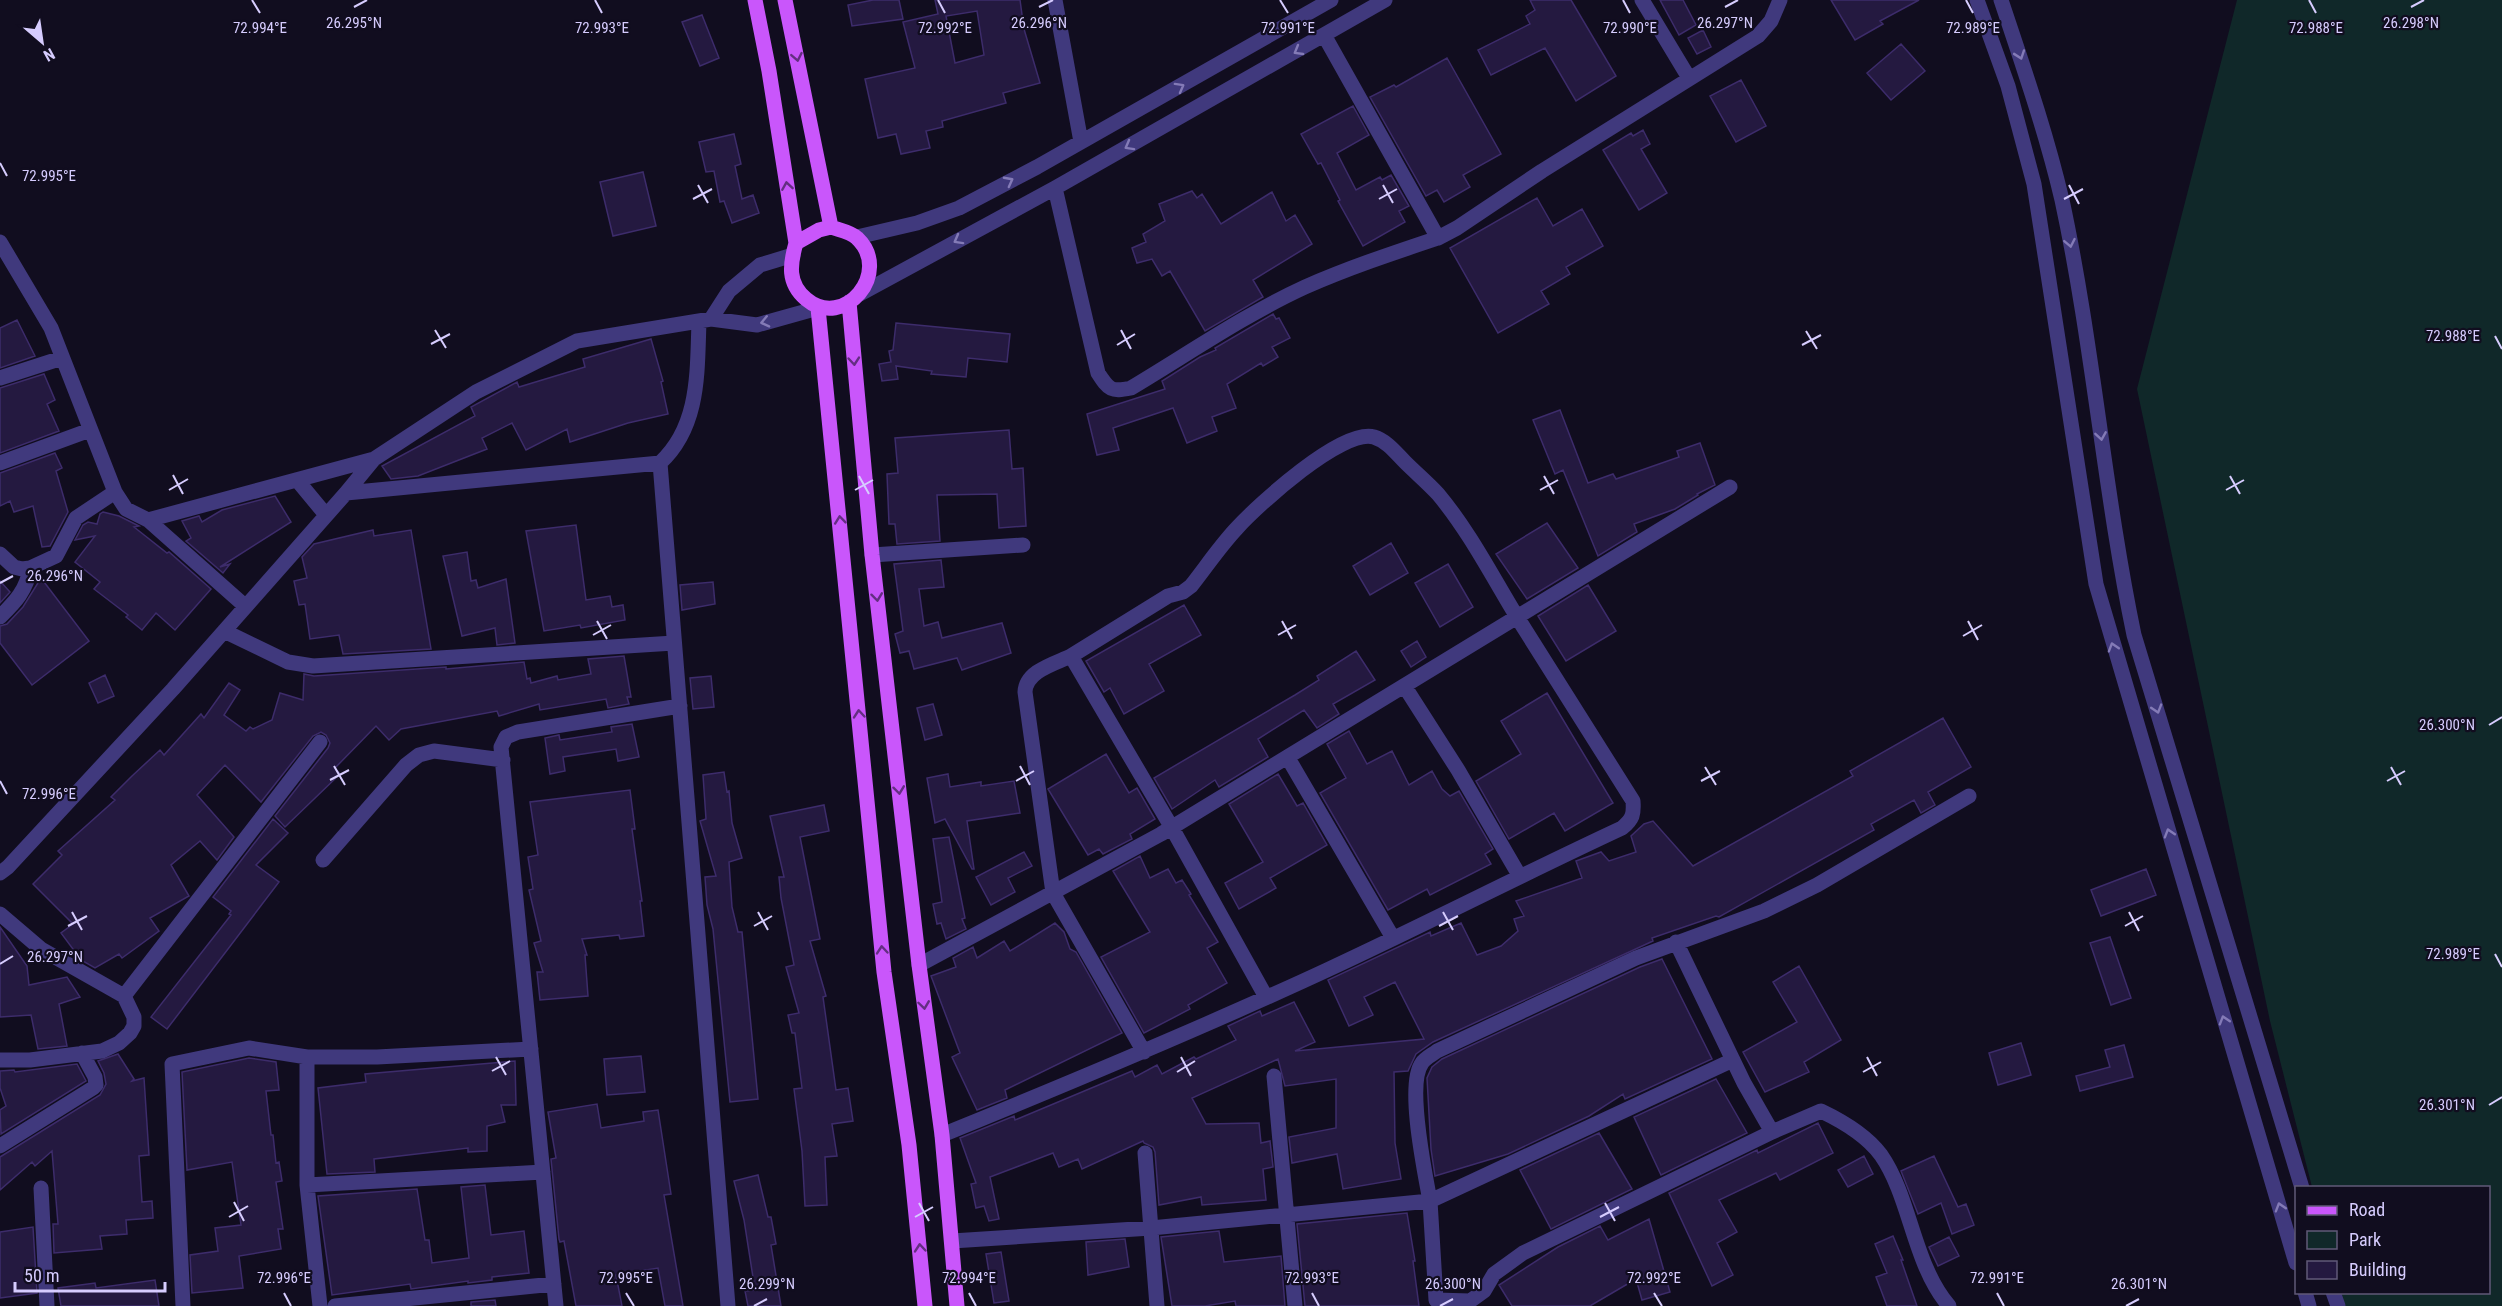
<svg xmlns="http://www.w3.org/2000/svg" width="2502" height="1306" font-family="'Roboto Condensed',sans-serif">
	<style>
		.green { fill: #102829 }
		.building { fill: #241940; stroke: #3d2c6b; stroke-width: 1.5; fill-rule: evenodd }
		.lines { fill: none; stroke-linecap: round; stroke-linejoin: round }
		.minor { stroke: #40397d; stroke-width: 15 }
		.major { stroke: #c956fb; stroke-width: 15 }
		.oneway { stroke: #847bb7 }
		.oneway2 { stroke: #642e82 }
		.ticks { fill: none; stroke: #d6ccfe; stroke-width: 2 }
		.ticks-label { font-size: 15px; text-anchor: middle; fill: #d6ccfe; stroke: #110d1f; stroke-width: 4.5; stroke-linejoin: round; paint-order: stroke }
	</style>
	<rect width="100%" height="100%" fill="#110d1f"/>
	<!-- green -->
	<path class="green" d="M2237,0H2502V1306H2341L2338,1293L2488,1292V1188L2312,1187L2270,1021L2137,389Z"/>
	<!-- building -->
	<path class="building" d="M873,0H899L903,19L852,26L848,5Z
		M935,0H1020L1024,29L1040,83L1003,93L1006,103L942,121L943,127L926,131L930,148L901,154L896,134L878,138L865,79L915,68L903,22L938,14ZM977,11L984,55L955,63L946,16Z
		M1530,0H1571L1616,76L1576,101L1545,48L1491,75L1478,50L1530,24L1526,16L1535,10Z
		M1660,0H1683L1696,25L1679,35Z
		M1831,0H1919L1880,21L1883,24L1855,40Z
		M702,15L719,58L700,66L682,22Z
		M1703,30L1711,47L1697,54L1688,38Z
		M1901,44L1925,71L1891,100L1867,73Z
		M1447,58L1501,154L1463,175L1470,187L1444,202L1437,190L1426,196L1370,97L1394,85L1396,87Z
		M1741,80L1766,126L1736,142L1710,96Z
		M1353,106L1369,135L1337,153L1356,190L1380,177L1382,180L1391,175L1409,206L1399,211L1405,222L1363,246L1338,201L1340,200L1321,163L1318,164L1301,134Z
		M1643,130L1650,144L1641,149L1667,193L1639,210L1603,150L1631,133L1633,136Z
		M734,134L741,164L735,166L742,199L753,195L759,213L732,223L724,201L720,202L714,171L706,172L699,142Z
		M643,172L656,226L613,236L600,182Z
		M1192,191L1197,198L1202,194L1221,224L1272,192L1286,221L1295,215L1312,244L1253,280L1263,297L1205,331L1170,271L1162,276L1152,259L1137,263L1132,248L1146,242L1143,234L1165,221L1159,204Z
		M1537,198L1553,226L1582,209L1603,246L1566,267L1570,274L1541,291L1549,304L1498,333L1450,248Z
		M1273,314L1276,319L1279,318L1290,338L1272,347L1278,357L1263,366L1261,363L1227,384L1236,408L1212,417L1217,431L1187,443L1173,408L1113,428L1119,450L1097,455L1087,414L1165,389L1162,381L1200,357L1216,350L1215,348Z
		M17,320L35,356L0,368V328Z
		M896,323L1010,334L1007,362L968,358L966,377L931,374L932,371L896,366L898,379L882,381L879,364L891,362L889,351L893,350Z
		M651,339L663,381L661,382L668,414L628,423L570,442L567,429L526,450L512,423L482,438L487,449L418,476L391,479L382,466L475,416L471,407L517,382L519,387L585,367L583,359Z
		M44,374L55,400L47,404L59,431L0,453V388Z
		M1560,410L1588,483L1613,474L1616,479L1679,457L1677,451L1700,443L1715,485L1697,494L1698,495L1675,509L1634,524L1637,532L1598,556L1563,470L1555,474L1533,420Z
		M1009,430L1012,469L1023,468L1026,526L999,528L997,494L937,495L940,541L897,544L895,524H889L887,474L898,473L895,438Z
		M55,453L62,468L56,471L68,512L50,546L42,547L33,506L14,512L10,501L0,506V473Z
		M275,496L291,522L220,567L230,564L223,573L186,541L191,538L182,521L199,516L202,522L222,510Z
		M103,512L119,516L139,526L134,527L167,553L169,552L211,589L175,630L156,613L142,630L126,617L128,615L94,589L100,582L75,562L95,536L75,540L83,525L88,522L97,524L100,514Z
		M1547,523L1578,568L1527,599L1496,554Z
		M576,525L586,600L610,596L612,607L623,605L625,620L581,628L580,625L544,631L526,531Z
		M373,530L374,536L411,530L431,649L343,654L339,635L310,639L305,604L299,605L294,581L307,578L302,557L314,544Z
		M1391,543L1408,573L1370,595L1353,566Z
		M467,552L471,581L476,580L478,588L506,579L515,643L497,645L495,628L462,636L443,556Z
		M941,560L944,587L919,589L924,626L938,622L942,638L1002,623L1011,653L962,670L957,658L914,669L909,651L900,653L895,634L903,631L894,564Z
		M1448,564L1473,607L1440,627L1415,583Z
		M41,578L89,641L32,685L0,643V626L7,624L23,607Z
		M0,581L10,592L0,603Z
		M713,582L715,604L682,610L680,585Z
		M1588,585L1616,631L1566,661L1538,616Z
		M1184,605L1201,635L1149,664L1164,691L1124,714L1110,688L1104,692L1086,661Z
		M1417,641L1426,657L1411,667L1401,651Z
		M1356,651L1375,680L1333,704L1339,714L1317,728L1304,710L1258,739L1268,757L1219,787L1215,780L1172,809L1154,778L1295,695L1319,680L1317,676Z
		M624,656L631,697H627L629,704L608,708L606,699L540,710L539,704L499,716L497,711L401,729L389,740L376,726L335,768L340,774L285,827L275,816L328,748L330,743L326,735L321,732L313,736L261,802L225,765L197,795L234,837L217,860L200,841L171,865L189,896L150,918L159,931L122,958L119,954L95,968L81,960L61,933L73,924L33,884L62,855L58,851L115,800L111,797L132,776L160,750L164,755L201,714L204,718L229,683L240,690L224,715L246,731L250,727L253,729L272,720L280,693L303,700L304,674L314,676L446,667V669L524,662L527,679L530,678L531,683L557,676L558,680L591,674L588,659Z
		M105,675L114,696L98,703L89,683Z
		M711,676L714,707L693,709L690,678Z
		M1547,693L1613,803L1565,831L1554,813L1509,839L1476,781L1521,754L1501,721Z
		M933,704L942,735L925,740L917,708Z
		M1943,718L1971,767L1928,792L1935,805L1921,813L1914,800L1871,824L1874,830L1719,917L1716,916L1652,938L1653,941L1433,1042L1416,1054L1408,1071L1394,1072L1395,1143L1401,1179L1343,1189L1337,1154L1292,1163L1289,1137L1336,1128V1079L1285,1086L1278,1059L1192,1098L1206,1124L1259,1123L1261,1143L1270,1141L1273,1167L1263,1169L1266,1200L1202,1205L1201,1197L1159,1205L1155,1152L1153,1147L1144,1143L1143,1141L1082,1169L1078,1159L1059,1167L1053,1153L990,1177L999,1219L989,1221L984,1206L976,1208L971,1184L976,1183L960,1138L1014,1116L1015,1120L1132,1071L1135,1077L1157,1065L1162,1074L1194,1057L1196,1059L1236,1040L1228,1026L1260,1011L1262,1016L1294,1002L1315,1042L1295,1051L1424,1039L1395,982L1364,997L1373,1015L1349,1026L1328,980L1430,932L1431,936L1461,923L1477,955L1501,946L1518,931L1514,919L1524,916L1516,901L1582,878L1576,861L1601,852L1609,861L1636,852L1631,836L1644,824L1653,821L1693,866L1853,776L1850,771Z
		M632,724L639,757L618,761L616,749L563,757L565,771L550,774L545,738L559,735L560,740L612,732L611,727Z
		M1349,731L1367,764L1392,751L1409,785L1432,771L1442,789L1450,796L1459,791L1493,849L1485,854L1491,864L1430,895L1427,889L1388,910L1320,793L1346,778L1327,744Z
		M1106,754L1129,793L1137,788L1155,819L1130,834L1132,839L1103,854L1099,849L1088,855L1048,789Z
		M724,772L727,792L729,791L732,823L742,858L729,862L732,907L738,932H742L758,1099L730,1102L713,929L707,905L705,877L716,876L700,821L706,819L703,775Z
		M948,774L950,787L981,782V786L1014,781L1020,813L967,821L974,869H972L945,819L935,823L927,778Z
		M1278,774L1297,806L1303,803L1327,845L1270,878L1276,888L1239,909L1225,883L1263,862L1229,804Z
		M630,790L635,829H632L642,901H640L644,936L620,939L619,935L582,939L587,955H585L588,996L540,1000L537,972H543L534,943L541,941L529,890L533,889L528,857L538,855L530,802Z
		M824,805L829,831L800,837L820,939L810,941L826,996L823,997L836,1090L848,1088L853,1121L832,1124L837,1156L825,1157L827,1205L805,1206L802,1151L794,1089L802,1088L795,1033H792L788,1015L799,1013L786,967L794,965L781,898L779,877H784L770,816Z
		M273,819L288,833L256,865L279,882L167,1029L151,1017L231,915L229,914L231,911L213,897Z
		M949,837L965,918L962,919L966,929L946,939L941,923L937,924L933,904L942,902L933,839Z
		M1024,852L1032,866L1008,878L1015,892L991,905L976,877Z
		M1140,856L1150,878L1168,869L1176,883L1182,880L1191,894L1189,895L1218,942L1207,948L1227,983L1188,1005L1190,1009L1144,1033L1101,957L1150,932L1113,871Z
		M2146,869L2156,895L2101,916L2091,890Z
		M1055,923L1064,932L1070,949L1076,952L1122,1033L1005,1090L1007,1098L977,1110L952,1057L960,1053L931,976L956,967L953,958L973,947L977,958L1004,941L1010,951Z
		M0,927L27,966L29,985L67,977L80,997L59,1004L67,1046L38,1049L31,1015L0,1017Z
		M2110,937L2131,998L2111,1005L2090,943Z
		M1662,959L1712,1059L1625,1099L1623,1094L1589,1116L1508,1154L1435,1176L1431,1149L1427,1078L1432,1067L1442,1059L1640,967Z
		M1799,966L1841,1040L1804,1062L1809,1072L1765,1092L1743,1052L1797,1022L1773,982Z
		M2021,1043L2031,1075L1998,1085L1989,1053Z
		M2124,1045L2133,1077L2080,1091L2076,1076L2110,1067L2105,1050Z
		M118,1054L134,1079L132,1081L144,1078L149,1155L139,1156L142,1202L152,1201L153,1218L126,1220L127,1234L100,1236L102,1249L54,1253L53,1224H58L52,1151L35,1166L32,1162L0,1190V1157L100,1095L106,1084L104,1073L98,1061Z
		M641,1056L645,1092L607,1095L604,1059Z
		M249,1058L276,1062L279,1090L266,1091L271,1135H273L276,1163L279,1162L282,1181L276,1182L283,1229H278L281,1249L239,1256L243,1288L192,1293L190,1255L218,1251L215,1228L241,1225L232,1162L187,1170L182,1072Z
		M515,1061L516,1105H501L505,1122L487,1126V1151L468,1152V1148L374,1159L375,1172L327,1174L318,1088L366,1082L365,1074Z
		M77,1064L86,1081L1,1134L0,1110L6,1106L0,1088V1071L14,1070L15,1072Z
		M1716,1079L1747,1133L1661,1175L1634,1117Z
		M597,1104L601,1128L644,1121L643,1112L658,1110L671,1194L664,1195L683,1306H665L658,1268L616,1275L622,1306H576L564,1241L560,1242L559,1239L551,1159L556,1158L548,1112Z
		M1818,1123L1833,1153L1780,1180L1776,1173L1719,1200L1737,1232L1717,1243L1733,1275L1712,1286L1669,1193L1757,1150L1758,1153Z
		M1599,1133L1632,1189L1551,1229L1520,1170Z
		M1864,1156L1873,1174L1848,1187L1838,1170Z
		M1934,1156L1958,1207L1966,1204L1974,1225L1952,1234L1941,1203L1918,1214L1901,1171Z
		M758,1175L768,1217H771L776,1244L771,1245L781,1306H748L745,1291L755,1290L744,1220L734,1181Z
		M485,1185L491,1235L524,1231L529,1273L492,1277V1280L468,1283V1281L411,1289L410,1284L332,1295L318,1196L417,1189L425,1240H429L432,1263L469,1258L461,1187Z
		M1407,1213L1415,1261H1413L1419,1306H1305L1297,1224Z
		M1649,1219L1670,1292L1642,1300L1636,1279L1590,1306H1512L1499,1285L1558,1247L1600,1226L1608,1240Z
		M33,1227L37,1293L0,1298V1232Z
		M1219,1231L1224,1262L1281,1256L1285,1306H1236L1235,1301L1205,1306H1172L1161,1237Z
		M1893,1236L1903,1260H1901L1917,1306H1887L1876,1277L1887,1273L1875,1244Z
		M1949,1237L1959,1256L1938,1266L1929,1247Z
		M1125,1239L1129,1267L1088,1275L1086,1242Z
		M1001,1252L1009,1301L994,1303L986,1254Z
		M155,1280L159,1306H61L58,1288L95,1283L96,1288Z
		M495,1300L496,1306H471V1302Z"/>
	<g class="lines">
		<!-- minor -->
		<path class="minor" d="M1055,0L1081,142
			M1642,0L1689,78
			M1977,0L2008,86L2034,184L2096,584L2296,1263
			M2001,0C2023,66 2046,132 2062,200C2093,344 2104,491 2134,635L2302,1188
			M1324,35L1438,238L1457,228L1542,171L1758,36L1771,21L1780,0
			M1055,188L1098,373C1109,390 1111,392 1131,388C1188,354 1244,315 1305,287C1348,268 1393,253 1438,238
			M857,237L917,223L959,208L1037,167L1331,0
			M0,242L51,328L115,492L126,509L148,520L374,459L476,392L577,341L711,319L757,325L818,308
			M860,294L1055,188L1385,0
			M711,319L729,291L760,265L793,255
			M699,322C697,372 700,426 660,463L728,1306
			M0,378L62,358
			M0,463L90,430
			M297,480L326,515
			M346,493L374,459
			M148,520L245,606
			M0,554L14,567L22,569L30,568L56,556L76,518L115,492
			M872,555L1023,545
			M0,617C15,602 27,590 30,568
			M224,631L288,662L313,666L674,643
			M1071,656L1168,596L1183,592L1191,586C1206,567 1220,546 1237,528C1258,505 1342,428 1374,437C1387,441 1396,453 1405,462C1416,473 1428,483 1438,494C1469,531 1492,576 1517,617L1730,487
			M1405,687L1458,770L1519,875
			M1288,758L1393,938
			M323,860L406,765L419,755L434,751L503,760
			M0,873L8,867L173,689L346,493L660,463
			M0,914L41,949L124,996L320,742
			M1676,942L1744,1083L1772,1132L1821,1111C1842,1121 1867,1136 1881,1155C1911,1198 1913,1264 1949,1306
			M919,965L1161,834L1517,617L1633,801C1634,814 1633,819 1622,828C1523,874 1426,924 1327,970C1200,1029 1072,1082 942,1135
			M1144,1052L1053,893L1025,692C1026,671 1054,664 1071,656L1172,828L1266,997
			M307,1057V1185L320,1306
			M0,1060H30L102,1051L119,1043L130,1033L134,1026V1017L124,996
			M1733,1060L1430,1201L1436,1300L1470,1301L1484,1291L1494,1274L1523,1253L1772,1132
			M1274,1076L1295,1306
			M0,1146L93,1088L96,1085L95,1077L82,1053
			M1145,1153L1157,1306
			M307,1185L543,1172
			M41,1188L47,1306
			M952,1241L1151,1228L1430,1201C1425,1173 1406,1084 1422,1063C1425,1058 1432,1055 1437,1051L1636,958L1764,911L1817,885L1969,796
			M2305,1292L2309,1306
			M2333,1292L2338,1306
			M183,1306L172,1064L249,1048L307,1057H377L531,1049
			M335,1306L554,1284
			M556,1306L501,747L506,737L518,732L680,706"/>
		<!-- major -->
		<path class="major" d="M755,0L769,71L796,243
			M785,0L831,227
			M831,227C839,230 851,232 857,238C893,272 844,331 806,299C787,283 790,264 796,243L819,230Z
			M849,302L872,555L919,965L942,1135L957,1306
			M818,308L884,972L909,1145L925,1306"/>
	</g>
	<!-- one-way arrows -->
	<defs><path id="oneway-chevron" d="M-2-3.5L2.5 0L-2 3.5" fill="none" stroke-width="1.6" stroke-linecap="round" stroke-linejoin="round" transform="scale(1.5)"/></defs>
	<g class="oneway">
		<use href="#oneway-chevron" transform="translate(1298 51) rotate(150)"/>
		<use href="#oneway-chevron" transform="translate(2020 55) rotate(71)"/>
		<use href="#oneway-chevron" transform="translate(1180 87) rotate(-29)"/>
		<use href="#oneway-chevron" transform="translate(1129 146) rotate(151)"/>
		<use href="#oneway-chevron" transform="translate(1009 181) rotate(-28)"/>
		<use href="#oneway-chevron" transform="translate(958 240) rotate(151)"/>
		<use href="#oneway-chevron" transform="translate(2070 243) rotate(79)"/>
		<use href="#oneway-chevron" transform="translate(765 322) rotate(167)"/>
		<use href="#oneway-chevron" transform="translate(2101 436) rotate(81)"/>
		<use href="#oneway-chevron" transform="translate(2113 647) rotate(-107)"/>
		<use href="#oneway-chevron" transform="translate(2157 709) rotate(73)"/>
		<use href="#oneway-chevron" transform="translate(2169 833) rotate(-107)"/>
		<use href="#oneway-chevron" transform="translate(2224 1020) rotate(-107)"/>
		<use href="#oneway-chevron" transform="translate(2280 1207) rotate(-107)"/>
	</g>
	<g class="oneway2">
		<use href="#oneway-chevron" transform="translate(797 57) rotate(79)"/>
		<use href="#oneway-chevron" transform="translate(787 186) rotate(-99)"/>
		<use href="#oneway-chevron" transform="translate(854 361) rotate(85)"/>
		<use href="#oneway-chevron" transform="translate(840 520) rotate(-96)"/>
		<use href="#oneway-chevron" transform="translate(877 597) rotate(83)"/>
		<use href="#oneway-chevron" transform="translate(859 714) rotate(-95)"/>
		<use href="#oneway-chevron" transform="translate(899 790) rotate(83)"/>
		<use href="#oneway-chevron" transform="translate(882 950) rotate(-95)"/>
		<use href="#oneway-chevron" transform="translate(924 1005) rotate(82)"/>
		<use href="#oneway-chevron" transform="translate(920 1248) rotate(-95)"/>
	</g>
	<!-- ticks -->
	<path class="ticks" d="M252,0L260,13M595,0L602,13M938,0L945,13M1280,0L1288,13M1623,0L1630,13M1966,0L1973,13M2309,0L2316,13M354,7L367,0M1039,7L1053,0M1725,7L1738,0M2411,7L2424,0M0,163L7,176M698,185L708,203M1383,185L1393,203M2069,185L2079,204M693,199L712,189M1379,199L1397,189M2064,199L2083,189M435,330L446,348M1121,330L1131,349M1806,331L1817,349M2495,336L2502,349M431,344L450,334M1117,345L1135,334M1802,345L1821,335M173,475L183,494M859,476L869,494M1544,476L1554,494M2230,476L2240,494M169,490L188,479M855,490L873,480M1540,490L1558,480M2226,490L2244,480M0,583L13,576M597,621L607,639M1282,621L1292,639M1968,621L1978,640M593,635L611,625M1278,635L1296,625M1963,636L1982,625M2489,725L2502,717M334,766L345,785M1020,766L1030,785M1705,767L1716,785M2391,767L2401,785M330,780L349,770M0,781L7,794M1016,781L1034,771M1701,781L1720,771M2387,781L2405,771M72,912L82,930M758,912L768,930M1443,912L1453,930M2129,912L2139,931M68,926L87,916M754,926L772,916M1439,926L1458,916M2125,926L2143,916M2495,954L2502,967M0,964L13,956M496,1057L506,1075M1181,1057L1191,1076M1867,1057L1877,1076M492,1071L510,1061M1177,1072L1195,1061M1863,1072L1881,1062M2489,1105L2502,1097M234,1202L244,1221M919,1203L929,1221M1605,1203L1615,1221M229,1217L248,1206M915,1217L933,1207M1600,1217L1619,1207M284,1293L291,1306M626,1293L634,1306M969,1293L976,1306M1312,1293L1319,1306M1654,1293L1662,1306M1997,1293L2004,1306M754,1306L767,1299M1440,1306L1453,1299M2126,1306L2139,1299"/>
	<g class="ticks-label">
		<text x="354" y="28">26.295°N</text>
		<text x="1039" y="28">26.296°N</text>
		<text x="1725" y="28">26.297°N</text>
		<text x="2411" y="28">26.298°N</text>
		<text x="2316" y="33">72.988°E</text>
		<text x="260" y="33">72.994°E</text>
		<text x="602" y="33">72.993°E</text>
		<text x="945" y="33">72.992°E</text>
		<text x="1288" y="33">72.991°E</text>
		<text x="1630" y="33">72.990°E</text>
		<text x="1973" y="33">72.989°E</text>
		<text x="49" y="181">72.995°E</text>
		<text x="2453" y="341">72.988°E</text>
		<text x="55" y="581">26.296°N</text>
		<text x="2447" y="730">26.300°N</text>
		<text x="49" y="799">72.996°E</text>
		<text x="2453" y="959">72.989°E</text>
		<text x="55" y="962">26.297°N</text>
		<text x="2447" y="1110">26.301°N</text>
		<text x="284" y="1283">72.996°E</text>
		<text x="626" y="1283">72.995°E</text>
		<text x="969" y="1283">72.994°E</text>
		<text x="1312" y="1283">72.993°E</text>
		<text x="1654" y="1283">72.992°E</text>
		<text x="1997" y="1283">72.991°E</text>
		<text x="767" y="1289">26.299°N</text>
		<text x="1453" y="1289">26.300°N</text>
		<text x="2139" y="1289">26.301°N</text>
	</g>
	<!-- legend -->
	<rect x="2295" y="1186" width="195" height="108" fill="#110d1f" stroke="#605978" stroke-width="1.5"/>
	<rect x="2307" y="1206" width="30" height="9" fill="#c956fb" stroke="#605978" stroke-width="1.5"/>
	<text x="2349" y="1216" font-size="18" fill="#d6ccfe">Road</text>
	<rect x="2307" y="1231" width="30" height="18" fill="#102829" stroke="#605978" stroke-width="1.5"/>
	<text x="2349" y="1246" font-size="18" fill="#d6ccfe">Park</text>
	<rect x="2307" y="1261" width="30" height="18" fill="#241940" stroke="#605978" stroke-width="1.5"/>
	<text x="2349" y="1276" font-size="18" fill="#d6ccfe">Building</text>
	<!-- north arrow -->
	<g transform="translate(42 42) rotate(151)" stroke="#110d1f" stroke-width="4.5" paint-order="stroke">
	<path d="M0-4.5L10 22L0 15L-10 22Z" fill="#d6ccfe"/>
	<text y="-9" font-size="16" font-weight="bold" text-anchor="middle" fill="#d6ccfe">N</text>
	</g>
	<!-- scale -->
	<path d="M15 1282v9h150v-9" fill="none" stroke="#d6ccfe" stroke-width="3"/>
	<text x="24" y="1282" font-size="18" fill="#d6ccfe" stroke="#110d1f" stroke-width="4.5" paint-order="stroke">50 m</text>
</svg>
